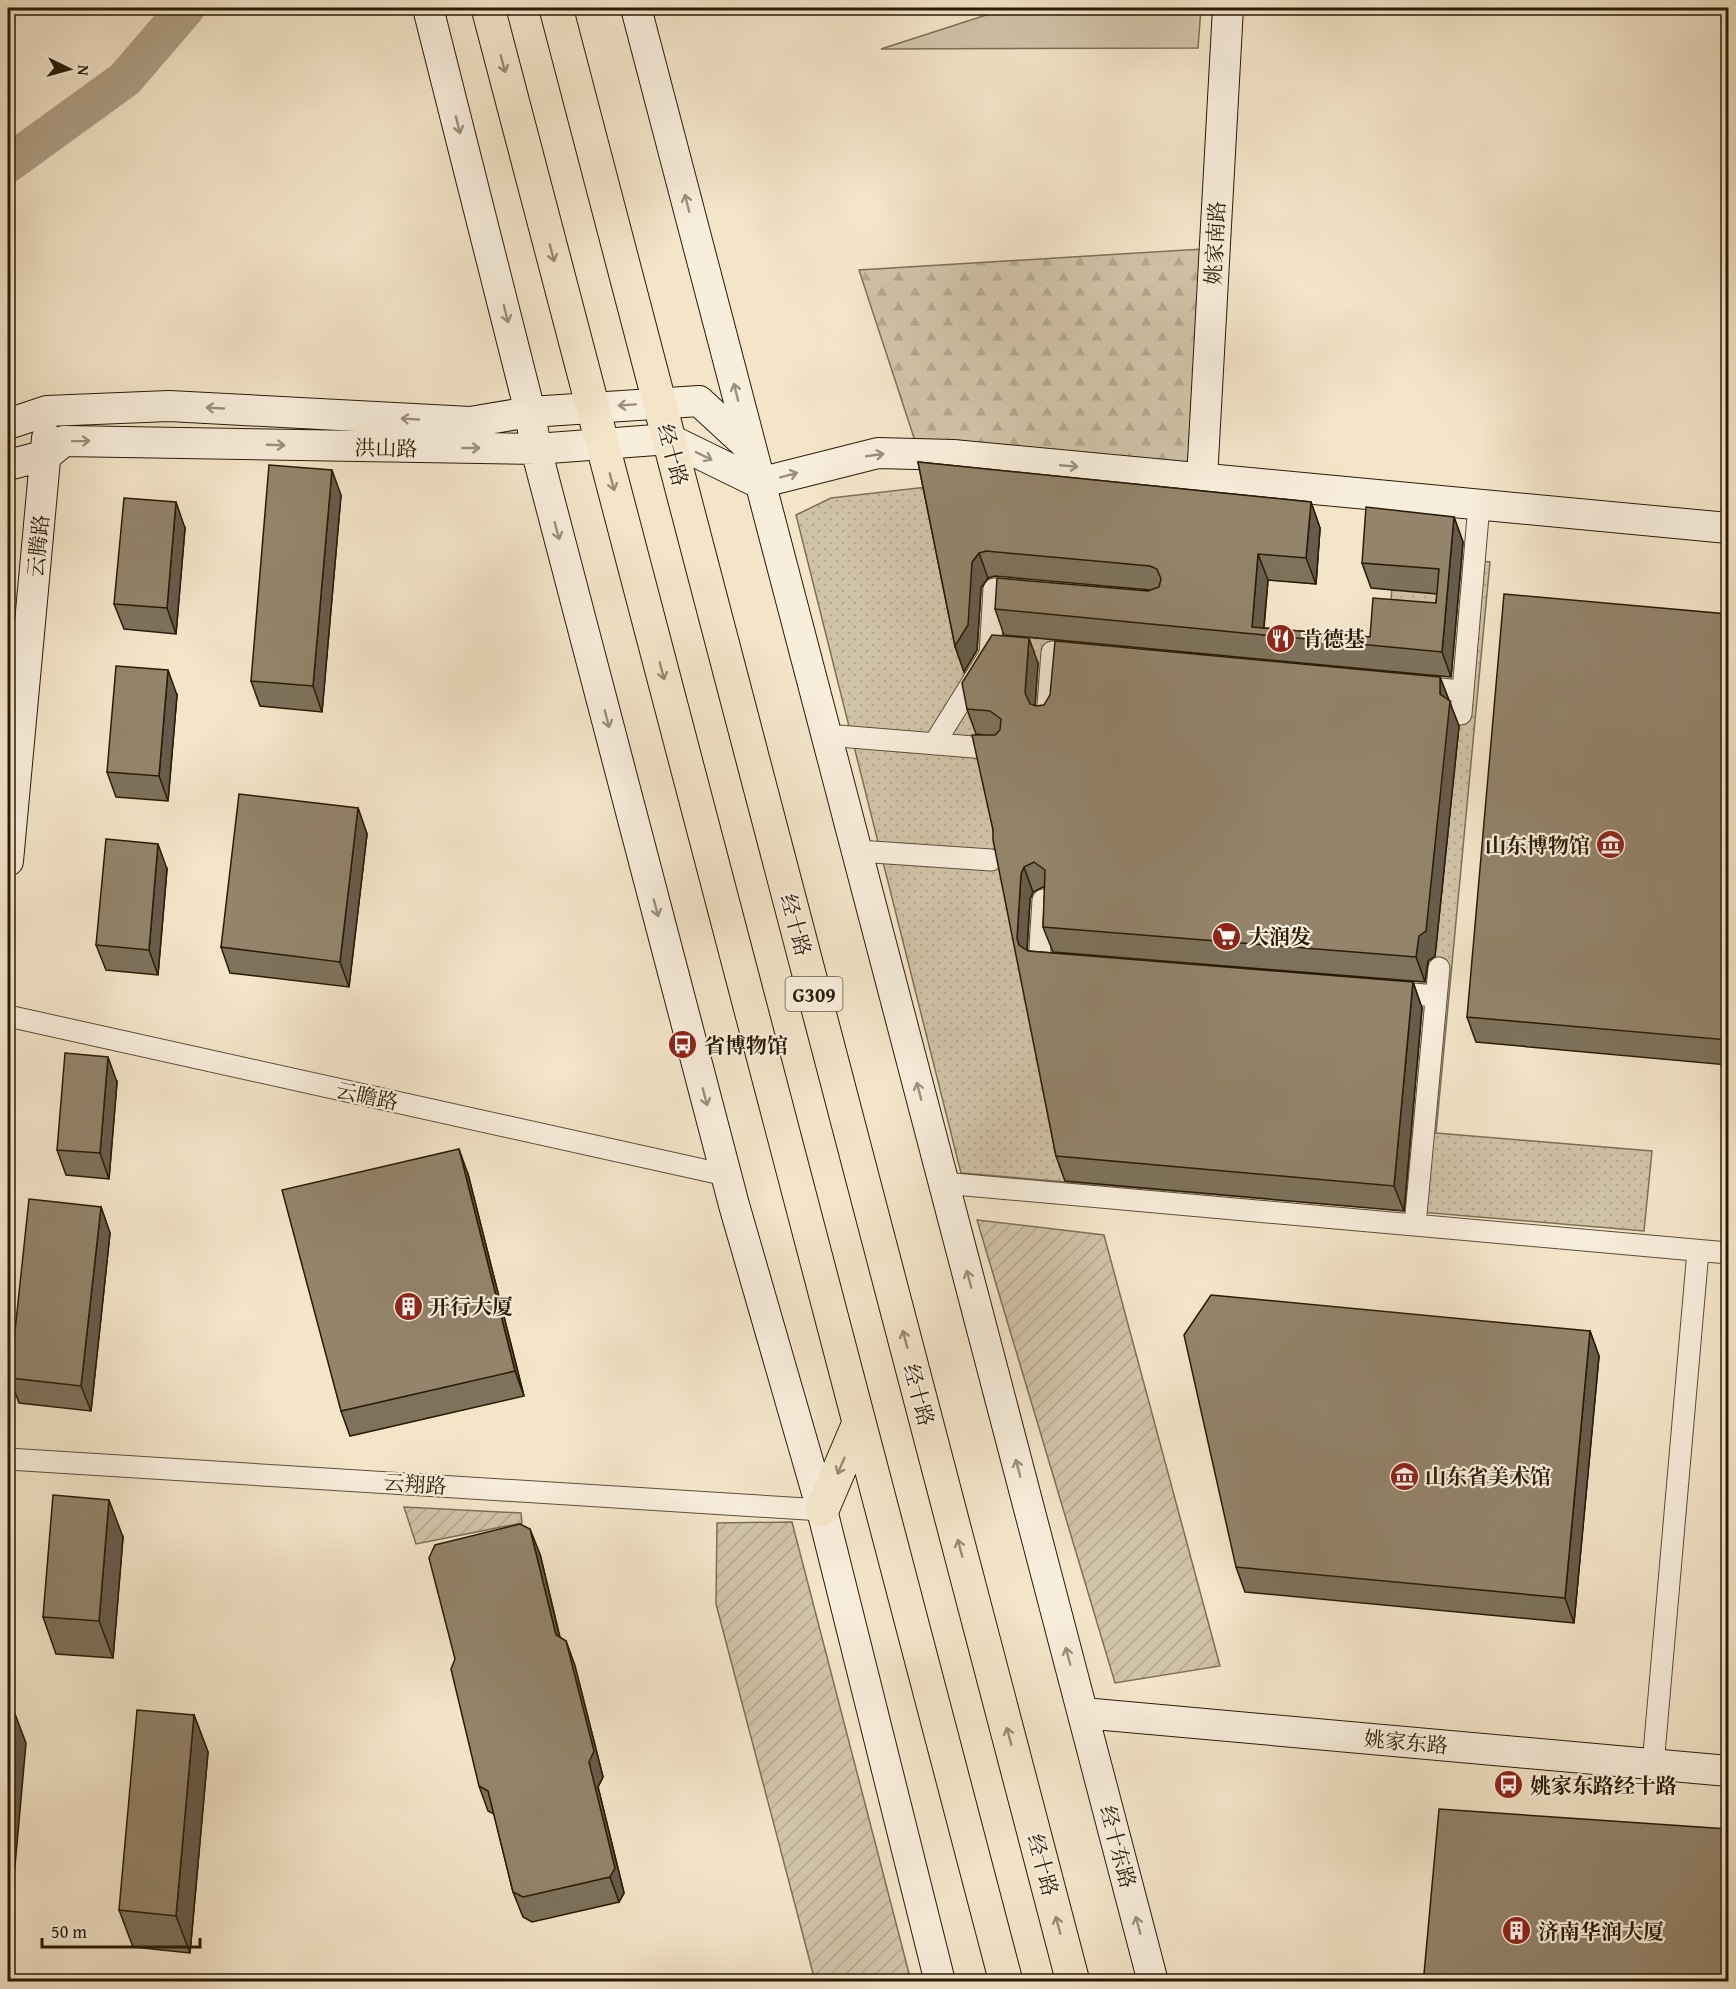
<svg xmlns="http://www.w3.org/2000/svg" width="1736" height="1989" font-family="'Gentium Book Plus','Noto Serif SC',serif">
	<style>
		.grass { fill: #d1c3a8; stroke: #7d6f57; stroke-width: 1.5 }
		.forest { fill: url(#forest-firs); stroke: #7d6f57; stroke-width: 1.5 }
		.park { fill: url(#park-dots); stroke: #7d6f57; stroke-width: 1.5 }
		.garden { fill: url(#garden-furrows); stroke: #7d6f57; stroke-width: 1.5 }
		.lines { fill: none; stroke-linecap: round; stroke-linejoin: round }
		.river { stroke: #afa087; stroke-width: 38 }
		.street-casing { stroke: #5c4e37; stroke-width: 23 }
		.secondary-casing { stroke: #291b06; stroke-width: 32 }
		.highway-casing { stroke: #291b06; stroke-width: 35 }
		.street { stroke: #f8eedc; stroke-width: 21 }
		.secondary { stroke: #f8eedc; stroke-width: 30 }
		.highway { stroke: #f4e5c9; stroke-width: 33 }
		.wall { fill: #7e725c; stroke: #291b06; stroke-width: 1.5 }
		.shaded-wall { fill: #675c4b; stroke: #291b06; stroke-width: 1.5 }
		.building { fill: #93846b; stroke: #291b06; stroke-width: 1.5 }
		.oneway { stroke: #998a71 }
		.oneway2 { stroke: #9b8f7c }
		.labels { text-anchor: middle; dominant-baseline: central; stroke-width: 4.5; stroke-linejoin: round; paint-order: stroke }
		.shield { fill: #f8eedc; stroke: #675a46; stroke-width: 1.5 }
		.shield-label { font-size: 20px; font-weight: bold; fill: #291b06 }
		.street-label { font-size: 21px; fill: #291b06; stroke: #f8eedc }
		.poi-label { font-size: 21px; font-weight: bold; fill: #291b06; stroke: #f8eedc; text-anchor: start }
	</style>
	<defs>
		<pattern id="forest-firs" width="22" height="20" patternUnits="userSpaceOnUse" patternTransform="scale(1.5)"><rect width="22" height="20" fill="#d1c3a8"/><path d="M5 1l3.5 6h-7zM16 11l3.5 6h-7z" fill="#b3a78f"/></pattern>
		<pattern id="park-dots" width="8" height="8" patternUnits="userSpaceOnUse" patternTransform="scale(1.5)"><rect width="8" height="8" fill="#d1c3a8"/><path d="M2 2h.1M6 6h.1" fill="none" stroke="#b3a78f" stroke-width="1.8" stroke-linecap="round"/></pattern>
		<pattern id="garden-furrows" width="10" height="10" patternUnits="userSpaceOnUse" patternTransform="scale(1.5)"><rect width="10" height="10" fill="#d1c3a8"/><path d="M-1 1l2-2M0 10L10 0M9 11l2-2" fill="none" stroke="#b3a78f"/></pattern>
	</defs>
	<rect width="100%" height="100%" fill="#f4e5c9"/>
	<filter id="stains"><feTurbulence type="fractalNoise" baseFrequency=".00333" numOctaves="4"/><feColorMatrix values="0 0 0 0 .2 0 0 0 0 .09 0 0 0 0 .02 0 0 0 .5 -.17"/></filter>
	<radialGradient id="worn" r=".72"><stop offset=".6" stop-color="#630" stop-opacity="0"/><stop offset="1" stop-color="#630" stop-opacity=".3"/></radialGradient>
	<!-- grass -->
	<path class="grass" d="M1008,8H1201L1198,48L881,49Z"/>
	<!-- forest -->
	<path class="forest" d="M1202,249L1188,464L916,444L859,270Z"/>
	<!-- park -->
	<path class="park" d="M927,487L1320,528L1316,584L1162,570L1152,663L1384,685L1395,551L1490,562L1436,1133L1652,1151L1644,1231L961,1173L796,515L831,498Z"/>
	<!-- garden -->
	<path class="garden" d="M977,1220L1104,1235L1220,1666L1115,1683Z
		M404,1507L521,1513L522,1523L416,1544Z
		M792,1522L911,1981H815L716,1604L717,1523Z"/>
	<g class="lines">
		<!-- river -->
		<path class="river" d="M8,164L125,79L186,8"/>
		<defs>
			<path id="street" d="M1415,687L1463,691
				M1461,714L1479,505
				M1047,719L1052,652L1083,655
				M826,735L998,749
				M934,744L990,654L994,589L1023,591
				M858,851L991,860
				M1043,900L1039,964L1056,965
				M1389,992L1436,996
				M8,1016L726,1175
				M943,1183L1728,1253
				M1415,1225L1439,968
				M8,1459L822,1510
				M1653,1765L1698,1251"/>
			<path id="secondary" d="M428,8L530,412L536,449L734,1205L822,1510L940,1982
				M636,8L1153,1982
				M8,424L47,411L169,406L470,422L530,412L699,401L750,448
				M8,465L47,455L64,441L536,449L669,439L759,483
				M1202,479L1228,8
				M759,483L878,453L953,455L1728,528
				M8,861L47,438
				M1083,1713L1728,1771"/>
			<path id="highway" d="M488,8L1006,1982
				M556,8L1073,1982
				M822,1510L859,1423"/>
		</defs>
		<!-- street casing -->
		<use href="#street" class="street-casing"/>
		<!-- secondary casing -->
		<use href="#secondary" class="secondary-casing"/>
		<!-- highway casing -->
		<use href="#highway" class="highway-casing"/>
		<!-- street -->
		<use href="#street" class="street"/>
		<!-- secondary -->
		<use href="#secondary" class="secondary"/>
		<!-- highway -->
		<use href="#highway" class="highway"/>
	</g>
	<!-- wall -->
	<path class="wall" d="M918,462L1311,502L1320,528L1316,584L1268,580L1264,628L1370,637L1436,603L1437,594L1371,588L1362,563L1454,517L1463,542L1451,677L1004,635L995,609L1150,590L995,576L988,578L981,588L977,650L964,672L955,646Z
		M341,495L322,712L260,706L251,681Z
		M185,528L176,634L124,629L114,604Z
		M1728,614V1065L1476,1042L1467,1017Z
		M1038,663L1035,706H1036L1440,677L1459,726L1435,956L1428,961L1425,982L1053,952L1043,927L1045,888L1043,887L1033,892L1030,899L1027,951H1028L1413,982L1422,1008L1404,1211L1065,1181L1056,1156L993,830L984,735L976,734L967,709Z
		M177,695L168,801L116,797L107,772Z
		M358,808L367,834L349,987L230,973L221,947Z
		M167,869L158,975L106,970L96,945Z
		M117,1082L109,1179L66,1175L57,1150Z
		M468,1174L524,1396L350,1436L341,1411Z
		M101,1207L110,1233L91,1411L19,1403L10,1378Z
		M1590,1331L1599,1356L1574,1623L1245,1592L1236,1567Z
		M123,1537L113,1658L56,1654L43,1617Z
		M540,1554L560,1637L566,1641L575,1666L603,1777L598,1787L624,1893L619,1902L532,1922L523,1917L513,1892L494,1814L488,1811L479,1786Z
		M194,1715L208,1752L190,1953L133,1947L119,1910Z"/>
	<!-- shaded-wall -->
	<path class="shaded-wall" d="M332,470L341,495L322,712L313,686Z
		M176,502L185,528L176,634L167,608Z
		M1311,502L1320,528L1316,584L1306,558Z
		M1454,517L1463,542L1451,677L1442,652Z
		M979,553L988,578L981,588L977,650L964,672L955,646L972,562Z
		M1258,554L1268,580L1263,635L1252,627Z
		M1029,638L1038,663L1034,719L1025,693Z
		M168,670L177,695L168,801L159,776Z
		M1440,677L1459,726L1435,956L1428,961L1425,982L1416,957L1440,694Z
		M358,808L367,834L349,987L340,962Z
		M158,844L167,869L158,975L149,950Z
		M1024,867L1033,892L1030,899L1026,964L1017,939L1021,874Z
		M1413,982L1422,1008L1404,1211L1394,1186Z
		M108,1057L117,1082L109,1179L100,1153Z
		M459,1149L468,1174L524,1396L515,1371Z
		M101,1207L110,1233L91,1411L81,1386Z
		M1590,1331L1599,1356L1574,1623L1565,1598Z
		M109,1500L123,1537L113,1658L99,1621Z
		M530,1529L540,1554L565,1660L556,1635Z
		M566,1641L575,1666L603,1777L598,1787L624,1893L619,1902L610,1877L589,1762Z
		M12,1706L26,1743L8,1944V1760Z
		M194,1715L208,1752L190,1953L176,1916Z"/>
	<!-- building -->
	<path class="building" d="M918,462L1311,502L1306,558L1258,554L1252,627L1370,637L1373,598L1436,603L1439,569L1362,563L1366,507L1454,517L1442,652L995,609L997,578L1148,591L1159,587L1161,579L1157,569L1150,566L986,551L979,553L972,562L968,625L955,646Z
		M269,465L332,470L313,686L251,681Z
		M124,498L176,502L167,608L114,604Z
		M1504,594L1728,614V1040L1467,1017Z
		M992,635L1029,638L1025,693L1030,704L1036,706L1044,705L1050,695L1055,641L1440,677V694L1450,701L1426,931L1419,936L1416,957L1043,927L1045,870L1034,862L1024,867L1021,874L1017,939L1019,945L1028,951L1413,982L1394,1186L1056,1156L993,840V830L972,735H995L1000,730L1001,719L990,711L967,709L962,683Z
		M116,666L168,670L159,776L107,772Z
		M239,794L358,808L340,962L221,947Z
		M106,839L158,844L149,950L96,945Z
		M65,1053L108,1057L100,1153L57,1150Z
		M459,1149L515,1371L341,1411L282,1190Z
		M29,1199L101,1207L81,1386L10,1378Z
		M1211,1295L1590,1331L1565,1598L1236,1567L1184,1335Z
		M53,1495L109,1500L99,1621L43,1617Z
		M520,1524L530,1529L556,1635L566,1641L594,1751L589,1762L615,1868L610,1877L523,1897L513,1892L488,1791L479,1786L451,1669L455,1659L429,1558L435,1545Z
		M8,1706H12L8,1760Z
		M137,1710L194,1715L176,1916L119,1910Z
		M1439,1809L1728,1829V1982H1426L1424,1974Z"/>
	<!-- one-way arrows -->
	<defs><path id="oneway-shaft" d="M-6 0H5M1.5-3L5.5 0L1.5 3" fill="none" stroke-width="1.6" stroke-linecap="round" stroke-linejoin="round" transform="scale(1.5)"/></defs>
	<g class="oneway">
		<use href="#oneway-shaft" transform="translate(503 64) rotate(75)"/>
		<use href="#oneway-shaft" transform="translate(552 253) rotate(75)"/>
		<use href="#oneway-shaft" transform="translate(612 482) rotate(75)"/>
		<use href="#oneway-shaft" transform="translate(662 671) rotate(75)"/>
		<use href="#oneway-shaft" transform="translate(905 1339) rotate(-105)"/>
		<use href="#oneway-shaft" transform="translate(841 1466) rotate(113)"/>
		<use href="#oneway-shaft" transform="translate(960 1548) rotate(-105)"/>
		<use href="#oneway-shaft" transform="translate(1009 1736) rotate(-105)"/>
		<use href="#oneway-shaft" transform="translate(1058 1925) rotate(-105)"/>
	</g>
	<g class="oneway2">
		<use href="#oneway-shaft" transform="translate(458 125) rotate(76)"/>
		<use href="#oneway-shaft" transform="translate(687 203) rotate(-104)"/>
		<use href="#oneway-shaft" transform="translate(506 314) rotate(76)"/>
		<use href="#oneway-shaft" transform="translate(736 392) rotate(-104)"/>
		<use href="#oneway-shaft" transform="translate(627 405) rotate(176)"/>
		<use href="#oneway-shaft" transform="translate(215 408) rotate(-177)"/>
		<use href="#oneway-shaft" transform="translate(410 419) rotate(-177)"/>
		<use href="#oneway-shaft" transform="translate(81 441) rotate(-1)"/>
		<use href="#oneway-shaft" transform="translate(276 445) rotate(2)"/>
		<use href="#oneway-shaft" transform="translate(471 448)"/>
		<use href="#oneway-shaft" transform="translate(875 455) rotate(-8)"/>
		<use href="#oneway-shaft" transform="translate(704 456) rotate(26)"/>
		<use href="#oneway-shaft" transform="translate(1069 466) rotate(5)"/>
		<use href="#oneway-shaft" transform="translate(789 475) rotate(-15)"/>
		<use href="#oneway-shaft" transform="translate(557 531) rotate(75)"/>
		<use href="#oneway-shaft" transform="translate(607 719) rotate(75)"/>
		<use href="#oneway-shaft" transform="translate(656 908) rotate(75)"/>
		<use href="#oneway-shaft" transform="translate(919 1091) rotate(-105)"/>
		<use href="#oneway-shaft" transform="translate(705 1097) rotate(75)"/>
		<use href="#oneway-shaft" transform="translate(969 1279) rotate(-105)"/>
		<use href="#oneway-shaft" transform="translate(1018 1468) rotate(-105)"/>
		<use href="#oneway-shaft" transform="translate(1068 1656) rotate(-105)"/>
		<use href="#oneway-shaft" transform="translate(1138 1925) rotate(-105)"/>
	</g>
	<!-- icons -->
	<defs>
		<symbol id="restaurant-disc" viewBox="-11 -11 22 22"><circle r="9.5" fill="#8f2418" stroke="#f8eedc"/><path d="M-5-6h1v4h1v-4h1v4h1v-4h1v5L-1.5 .5V6h-2V.5L-5-1ZM5-6V6H3V1.5H1.5Q1.5-4 5-6Z" fill="#fff"/></symbol>
		<symbol id="museum-disc" viewBox="-11 -11 22 22"><circle r="9.5" fill="#8f2418" stroke="#f8eedc"/><path d="M0-6L6-3V-2H-6V-3ZM-5-1h2V3h-2ZM-1-1h2V3h-2ZM3-1h2V3H3ZM-6 4H6V6H-6Z" fill="#fff"/></symbol>
		<symbol id="supermarket-disc" viewBox="-11 -11 22 22"><circle r="9.5" fill="#8f2418" stroke="#f8eedc"/><path d="M-6-5.5h2.5l.6 2H6L4.5 2H-2.5L-4.4-4H-6ZM-1.5 3.2a1.3 1.3 0 1 0 .1 0ZM3 3.2a1.3 1.3 0 1 0 .1 0Z" fill="#fff"/></symbol>
		<symbol id="bus-disc" viewBox="-11 -11 22 22"><circle r="9.5" fill="#8f2418" stroke="#f8eedc"/><path d="M-5-6H5V4H4V6H2V4H-2V6H-4V4H-5ZM-3.5-4V0h7V-4ZM-3.5 1.2v1.5H-2V1.2ZM2 1.2v1.5H3.5V1.2Z" fill="#fff"/></symbol>
		<symbol id="building-disc" viewBox="-11 -11 22 22"><circle r="9.5" fill="#8f2418" stroke="#f8eedc"/><path d="M-4-6H4V6H1V3H-1V6H-4ZM-2.5-4.3h1.7v1.8h-1.7ZM.8-4.3h1.7v1.8H.8ZM-2.5-1h1.7V.8h-1.7ZM.8-1h1.7V.8H.8Z" fill="#fff"/></symbol>
	</defs>
	<g fill-rule="evenodd">
		<use href="#restaurant-disc" x="1264" y="622" width="33" height="33"/>
		<use href="#museum-disc" x="1594" y="828" width="33" height="33"/>
		<use href="#supermarket-disc" x="1210" y="920" width="33" height="33"/>
		<use href="#bus-disc" x="666" y="1028" width="33" height="33"/>
		<use href="#building-disc" x="392" y="1290" width="33" height="33"/>
		<use href="#museum-disc" x="1388" y="1460" width="33" height="33"/>
		<use href="#bus-disc" x="1492" y="1768" width="33" height="33"/>
		<use href="#building-disc" x="1500" y="1914" width="33" height="33"/>
	</g>
	<g class="labels">
		<!-- shield labels -->
		<rect class="shield" x="785.5" y="977" width="57" height="34" rx="4.5"/>
		<g class="shield-label">
			<text x="814" y="994">G309</text>
		</g>
		<!-- street labels -->
		<g class="street-label">
			<text transform="translate(1215 243) rotate(-87)">姚家南路</text>
			<text transform="translate(386 448) rotate(1)">洪山路</text>
			<text transform="translate(673 455) rotate(75)">经十路</text>
			<text transform="translate(38 546) rotate(-84)">云腾路</text>
			<text transform="translate(796 925) rotate(75)">经十路</text>
			<text transform="translate(367 1096) rotate(12)">云瞻路</text>
			<text transform="translate(919 1395) rotate(75)">经十路</text>
			<text transform="translate(415 1484) rotate(4)">云翔路</text>
			<text transform="translate(1406 1742) rotate(5)">姚家东路</text>
			<text transform="translate(1118 1847) rotate(75)">经十东路</text>
			<text transform="translate(1043 1865) rotate(75)">经十路</text>
		</g>
		<!-- poi labels -->
		<g class="poi-label">
			<text x="1302" y="638">肯德基</text>
			<text x="1590" y="845" text-anchor="end">山东博物馆</text>
			<text x="1248" y="936">大润发</text>
			<text x="704" y="1045">省博物馆</text>
			<text x="429" y="1306">开行大厦</text>
			<text x="1425" y="1476">山东省美术馆</text>
			<text x="1530" y="1785">姚家东路经十路</text>
			<text x="1538" y="1931">济南华润大厦</text>
		</g>
	</g>
	<!-- margin -->
	<rect width="1736" height="1989" fill="none" stroke="#f4e5c9" stroke-width="30"/>
	<rect x="9" y="9" width="1718" height="1971" fill="none" stroke="#291b06" stroke-width="3"/>
	<rect x="15" y="15" width="1706" height="1959" fill="none" stroke="#291b06" stroke-width="1.5"/>
	<!-- north arrow -->
	<g transform="translate(69 69) rotate(95)" stroke="#f8eedc" stroke-width="4.5" paint-order="stroke">
	<path d="M0-4.5L10 22L0 15L-10 22Z" fill="#291b06"/>
	<text y="-9" font-size="16" font-weight="bold" text-anchor="middle" fill="#291b06">N</text>
	</g>
	<!-- scale -->
	<path d="M42 1938v9h158v-9" fill="none" stroke="#291b06" stroke-width="3"/>
	<text x="51" y="1938" font-size="18" fill="#291b06" stroke="#f8eedc" stroke-width="4.5" paint-order="stroke">50 m</text>
	<rect width="100%" height="100%" filter="url(#stains)"/>
	<rect width="100%" height="100%" fill="url(#worn)"/>
</svg>
